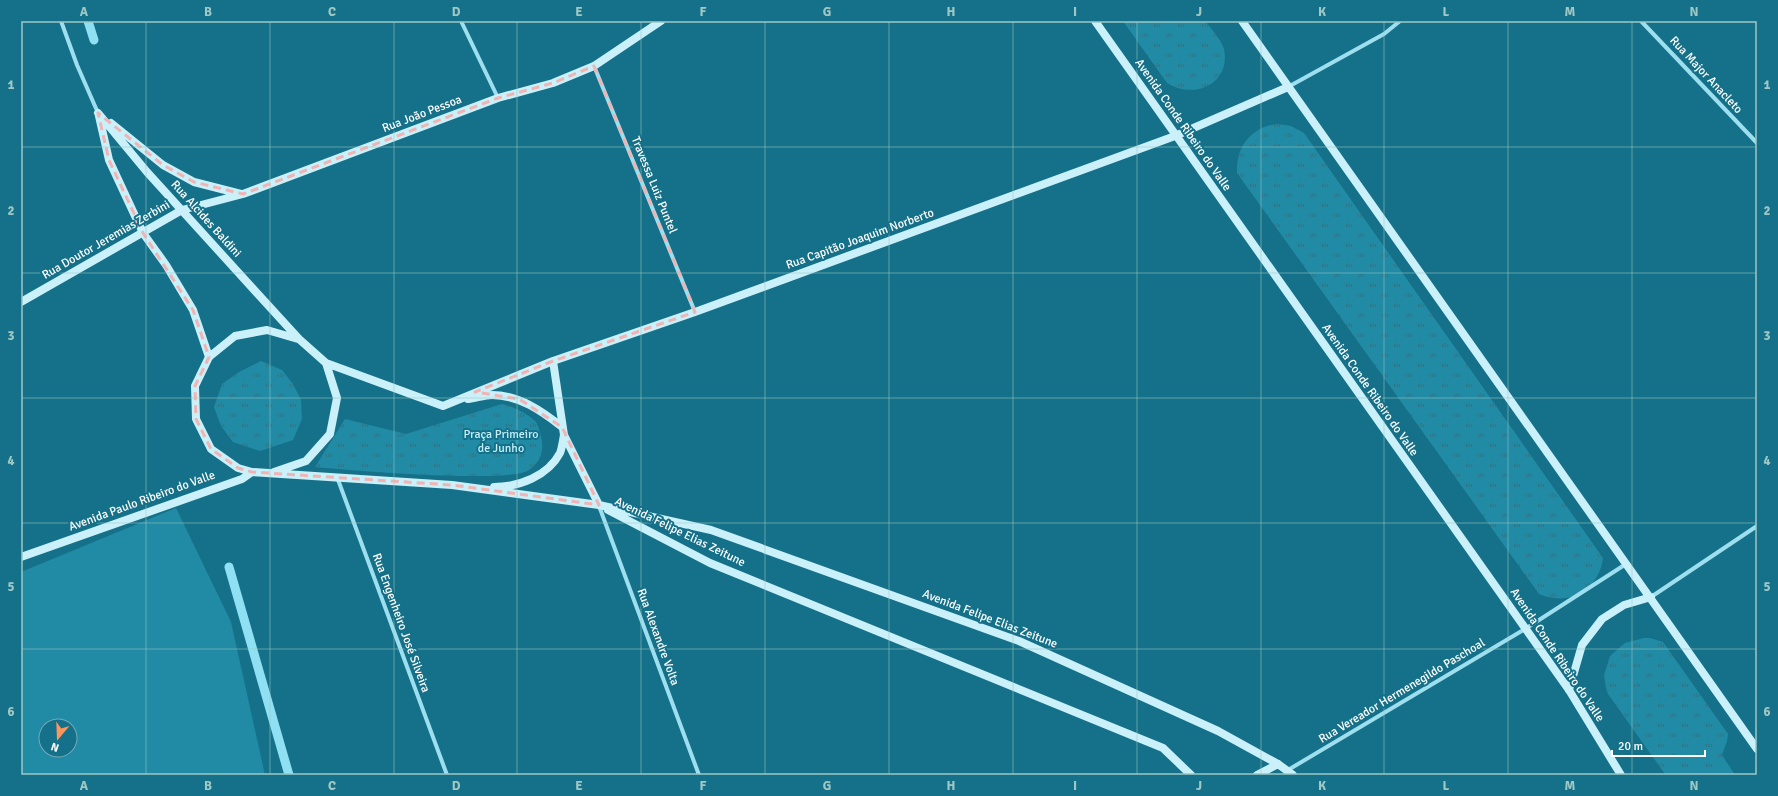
<svg xmlns="http://www.w3.org/2000/svg" width="1778" height="796" font-family="Signika,sans-serif">
	<style>
		.park { fill: url(#park-tufts) }
		.pitch { fill: #218ba5; fill-rule: evenodd }
		.lines { fill: none; stroke-linecap: round; stroke-linejoin: round }
		.stream { stroke: #8fe0f2; stroke-width: 9 }
		.minor { stroke: #9ddfef; stroke-width: 4 }
		.secondary { stroke: #caf0fa; stroke-width: 8 }
		.marked { fill: none; stroke: #f1b4b4; stroke-width: 3; stroke-dasharray: 8 5; stroke-linejoin: round }
		.grid { fill: none; stroke: #9fc8c5; stroke-width: 1; stroke-opacity: 0.55 }
		.labels { text-anchor: middle; dominant-baseline: central; stroke-width: 4; stroke-linejoin: round; paint-order: stroke }
		.street-label { font-size: 12px; fill: #fff; stroke: #157189 }
		.park-label { font-size: 12px; fill: #c3f0fb; stroke: #157189 }
		.neatline { fill: none; stroke: #9fc8c5; stroke-width: 1.5 }
		.grid-label { font-size: 13px; text-anchor: middle; font-weight: bold; fill: #9fc8c5 }
	</style>
	<defs>
		<pattern id="park-tufts" width="24" height="20" patternUnits="userSpaceOnUse"><rect width="24" height="20" fill="#218ba5"/><path d="M3 7l-1-3M5 7V3M7 7l1-3M15 17l-1-3M17 17v-4M19 17l1-3" fill="none" stroke="#327281"/></pattern>
	</defs>
	<rect width="100%" height="100%" fill="#157189"/>
	<!-- park -->
	<path class="park" d="M1123,21H1205C1211,29 1221,39 1224,49C1231,84 1194,100 1167,83Z
		M1277,124L1291,126L1304,133L1603,558C1599,590 1569,607 1539,594L1237,173C1236,147 1251,127 1277,124Z
		M261,361L282,370L293,384L301,400L302,419L293,440L260,451L233,442L221,426L214,407L222,384L239,372Z
		M502,404C514,407 527,413 536,422C538,425 539,430 540,433C545,448 542,461 529,470C510,484 347,470 315,467L345,419L406,434Z
		M1644,638H1650L1663,642L1728,734L1727,741L1722,755L1735,775L1665,774L1608,694L1606,688L1604,675L1610,656L1625,643Z"/>
	<!-- pitch -->
	<path class="pitch" d="M176,508L231,622L265,775H21V572ZM46,726H70V750H46Z"/>
	<g class="lines">
		<!-- stream -->
		<path class="stream" d="M88,21L94,40
			M229,567L289,775"/>
		<!-- minor -->
		<path class="minor" d="M61,21L77,65L98,113
			M461,21L498,98
			M1641,21L1757,143
			M594,66L695,312
			M1288,87L1384,34L1400,21
			M337,477L447,775
			M599,506L699,775
			M1651,597L1757,526
			M1288,770L1525,629L1626,564"/>
		<!-- secondary -->
		<path class="secondary" d="M1095,21L1569,690L1621,775
			M1242,21L1757,749
			M98,113L147,172L256,292L299,339L326,363L337,398L330,434L306,461L274,472
			M99,116L109,160L143,233L166,265L193,310L209,357
			M111,123L163,165L194,182L241,194
			M21,302L182,210L243,194L498,98L553,83L594,66L661,21
			M553,361L564,435L599,505
			M326,363L443,406L553,361L695,312L1175,136L1288,87
			M468,399C476,398 485,395 492,395C519,395 542,411 562,427
			M252,472L238,468L211,449L196,419L195,386L209,357L235,336L267,330L298,339
			M494,487C519,487 548,476 560,453C562,448 563,440 564,435
			M608,510L710,563L1163,748L1191,775
			M21,557L242,479L252,472L452,485L599,505L711,530L1019,641L1218,731L1278,764L1293,775
			M1569,690L1582,645L1602,619L1624,605L1651,597
			M1257,775L1278,764"/>
	</g>
	<!-- marked area -->
	<path class="marked" d="M594,66L695,312L553,361L475,392L519,399L562,427L599,505L452,485L252,472L238,468L211,449L196,419L195,386L209,357L193,310L143,233L109,160L98,113L163,165L194,182L243,194L498,98L553,83Z"/>
	<!-- grid -->
	<path class="grid" d="M146,21V775M270,21V775M394,21V775M517,21V775M641,21V775M765,21V775M889,21V775M1013,21V775M1137,21V775M1261,21V775M1384,21V775M1508,21V775M1632,21V775M21,147H1757M21,273H1757M21,398H1757M21,523H1757M21,649H1757"/>
	<g class="labels">
		<!-- street labels -->
		<g class="street-label">
			<text transform="translate(1706 75) rotate(47)">Rua Major Anacleto</text>
			<text transform="translate(422 114) rotate(-21)">Rua João Pessoa</text>
			<text transform="translate(1183 125) rotate(55)">Avenida Conde Ribeiro do Valle</text>
			<text transform="translate(654 185) rotate(68)">Travessa Luiz Puntel</text>
			<text transform="translate(206 219) rotate(48)">Rua Alcides Baldini</text>
			<text transform="translate(860 239) rotate(-20)">Rua Capitão Joaquim Norberto</text>
			<text transform="translate(106 240) rotate(-30)">Rua Doutor Jeremias Zerbini</text>
			<text transform="translate(1370 390) rotate(55)">Avenida Conde Ribeiro do Valle</text>
			<text transform="translate(142 501) rotate(-20)">Avenida Paulo Ribeiro do Valle</text>
			<text transform="translate(680 532) rotate(26)">Avenida Felipe Elias Zeitune</text>
			<text transform="translate(990 619) rotate(21)">Avenida Felipe Elias Zeitune</text>
			<text transform="translate(401 623) rotate(70)">Rua Engenheiro José Silveira</text>
			<text transform="translate(658 637) rotate(70)">Rua Alexandre Volta</text>
			<text transform="translate(1557 655) rotate(56)">Avenida Conde Ribeiro do Valle</text>
			<text transform="translate(1402 691) rotate(-31)">Rua Vereador Hermenegildo Paschoal</text>
		</g>
		<!-- park labels -->
		<g class="park-label">
			<text x="501" y="434">Praça Primeiro<tspan x="501" dy="14">de Junho</tspan></text>
		</g>
	</g>
	<!-- border -->
	<rect width="1778" height="796" fill="none" stroke="#157189" stroke-width="44"/>
	<!-- north arrow -->
	<g transform="translate(58 738) rotate(199)"><circle r="19" fill="#157189" stroke="#73aab8"/>
	<path d="M0-3L7 15L0 10L-7 15Z" fill="#ff955b"/>
	<text y="-6" font-size="11" font-weight="bold" text-anchor="middle" fill="#ffffff">N</text>
	</g>
	<!-- scale -->
	<path d="M1612 750v6h93v-6" fill="none" stroke="#ffffff" stroke-width="2"/>
	<text x="1618" y="750" font-size="12" fill="#ffffff" stroke="#157189" stroke-width="3" paint-order="stroke">20 m</text>
	<rect x="22" y="22" width="1734" height="752" class="neatline"/>
	<g class="grid-label">
		<text x="84" y="16">A</text>
		<text x="208" y="16">B</text>
		<text x="332" y="16">C</text>
		<text x="456" y="16">D</text>
		<text x="579" y="16">E</text>
		<text x="703" y="16">F</text>
		<text x="827" y="16">G</text>
		<text x="951" y="16">H</text>
		<text x="1075" y="16">I</text>
		<text x="1199" y="16">J</text>
		<text x="1322" y="16">K</text>
		<text x="1446" y="16">L</text>
		<text x="1570" y="16">M</text>
		<text x="1694" y="16">N</text>
		<text x="11" y="89">1</text>
		<text x="1767" y="89">1</text>
		<text x="11" y="215">2</text>
		<text x="1767" y="215">2</text>
		<text x="11" y="340">3</text>
		<text x="1767" y="340">3</text>
		<text x="11" y="465">4</text>
		<text x="1767" y="465">4</text>
		<text x="11" y="591">5</text>
		<text x="1767" y="591">5</text>
		<text x="11" y="716">6</text>
		<text x="1767" y="716">6</text>
		<text x="84" y="790">A</text>
		<text x="208" y="790">B</text>
		<text x="332" y="790">C</text>
		<text x="456" y="790">D</text>
		<text x="579" y="790">E</text>
		<text x="703" y="790">F</text>
		<text x="827" y="790">G</text>
		<text x="951" y="790">H</text>
		<text x="1075" y="790">I</text>
		<text x="1199" y="790">J</text>
		<text x="1322" y="790">K</text>
		<text x="1446" y="790">L</text>
		<text x="1570" y="790">M</text>
		<text x="1694" y="790">N</text>
	</g>
</svg>
